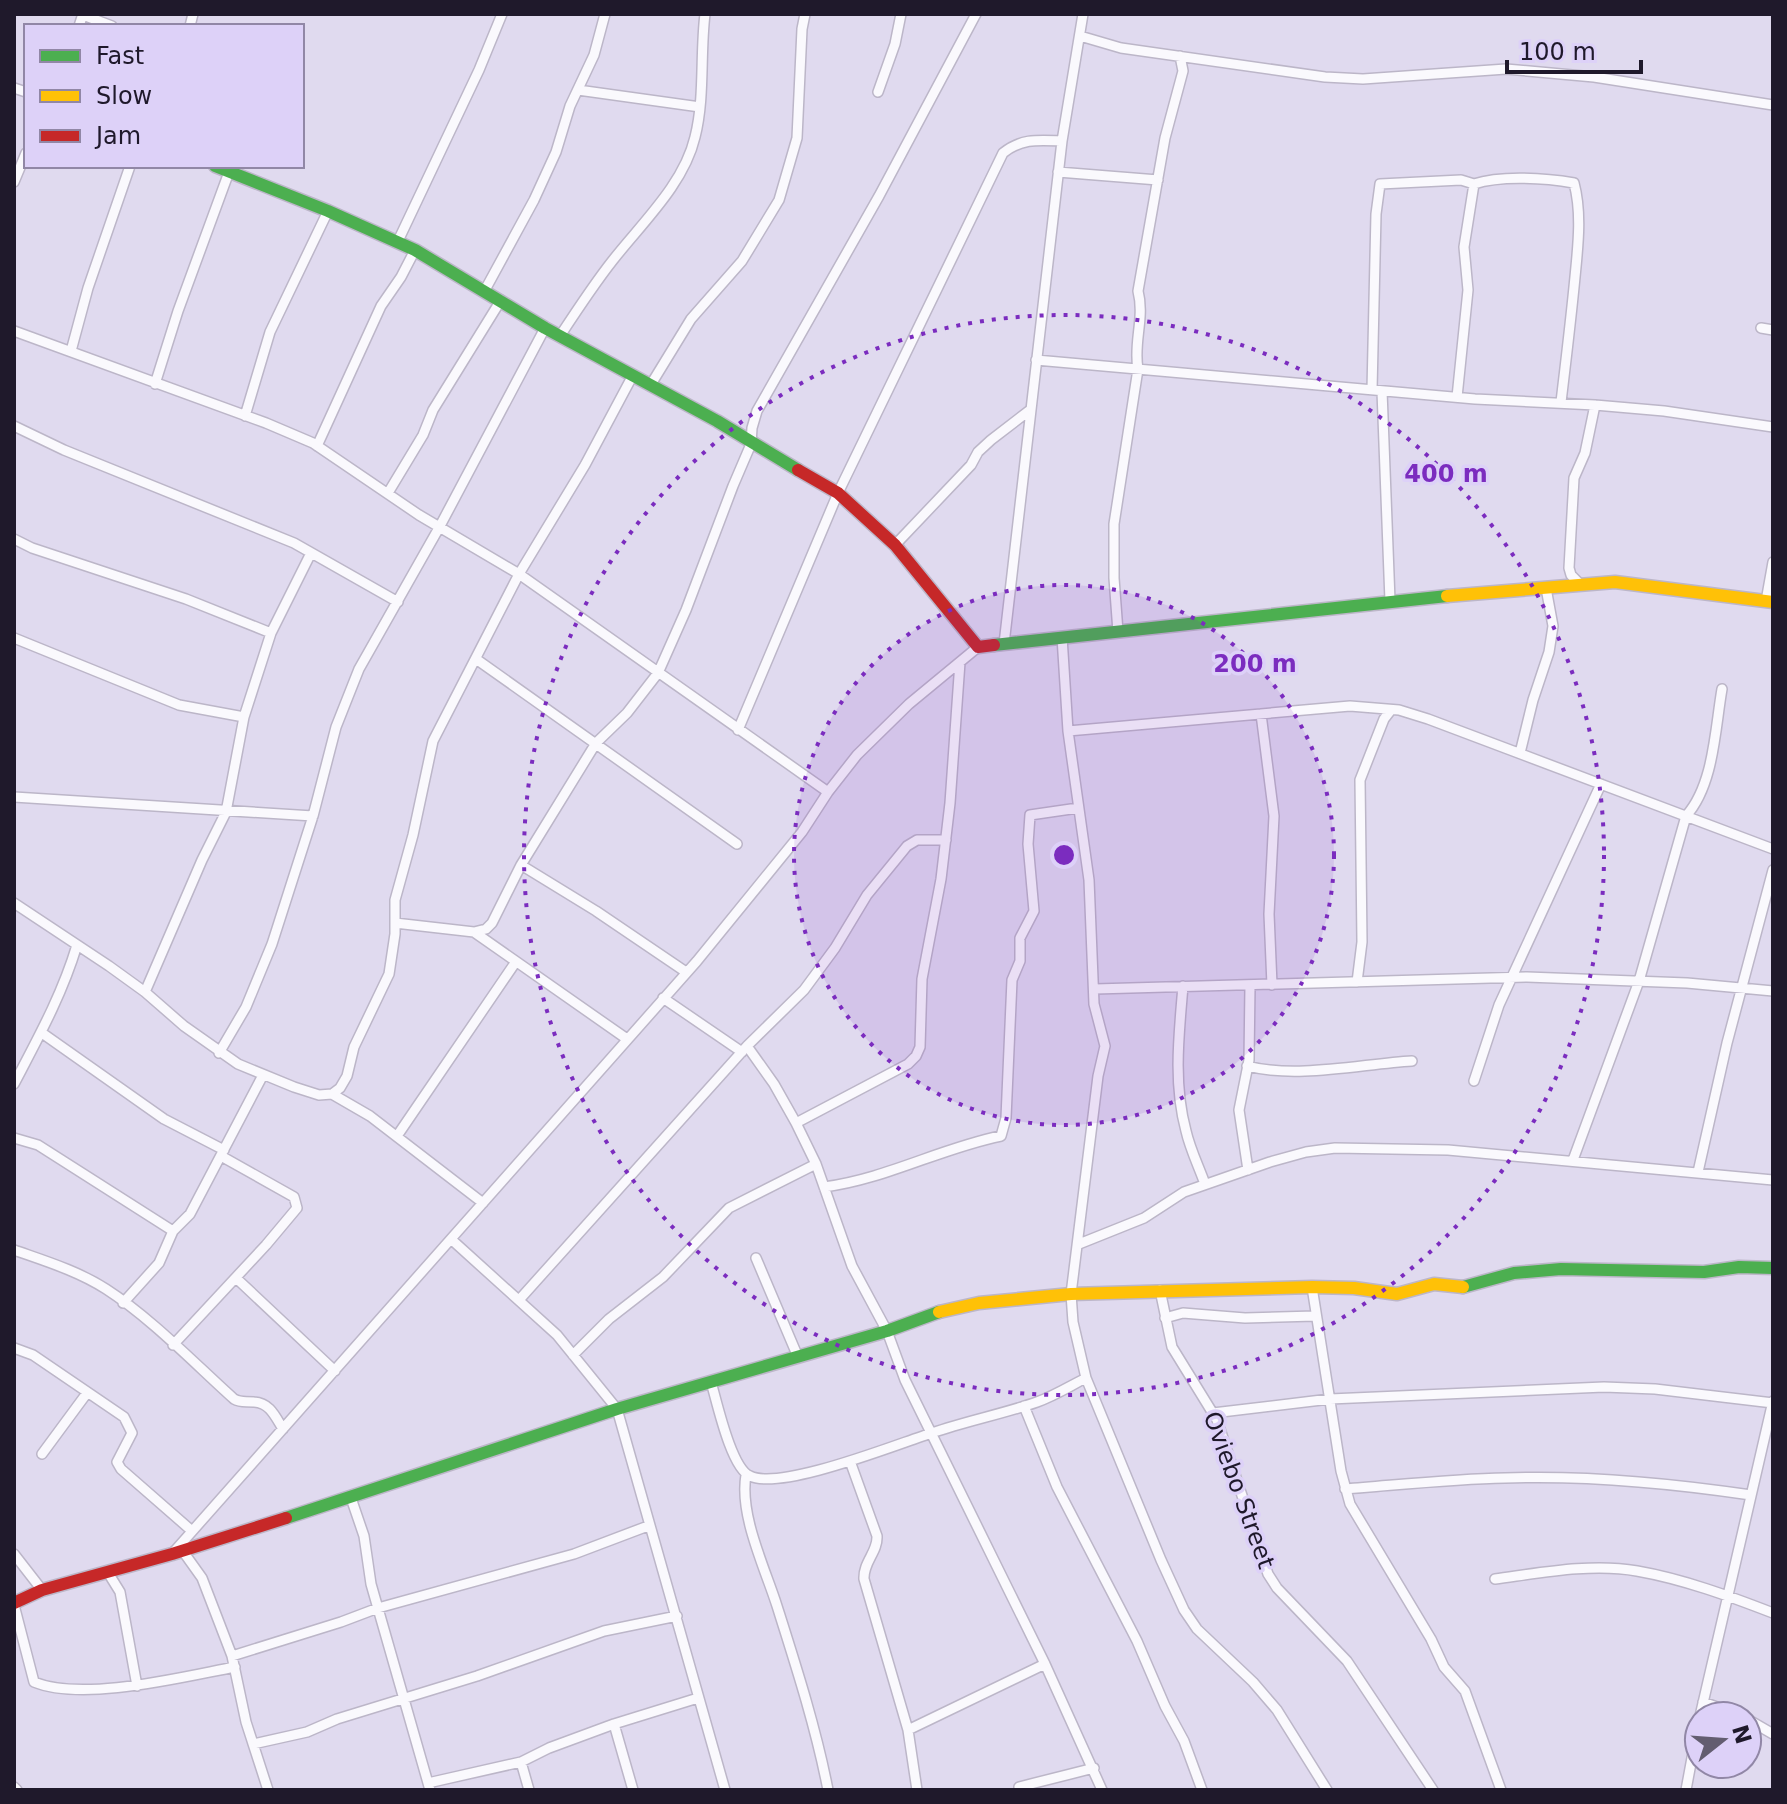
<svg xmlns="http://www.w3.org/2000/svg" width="1787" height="1804" font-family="'DejaVu Sans',sans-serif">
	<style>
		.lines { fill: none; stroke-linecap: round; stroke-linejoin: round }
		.street-casing { stroke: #bcb6c8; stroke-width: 12 }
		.fast-casing { stroke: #bcb6c8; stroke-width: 15 }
		.slow-casing { stroke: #bcb6c8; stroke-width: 15 }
		.jam-casing { stroke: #bcb6c8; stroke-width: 15 }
		.street { stroke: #faf9fd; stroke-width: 9 }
		.fast { stroke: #4caf50; stroke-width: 12 }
		.slow { stroke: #ffc107; stroke-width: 12 }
		.jam { stroke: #c62828; stroke-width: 12 }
		.ring { fill: none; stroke: #7b2cbf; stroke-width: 4; stroke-dasharray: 4 8 }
		.labels { text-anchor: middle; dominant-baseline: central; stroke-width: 7; stroke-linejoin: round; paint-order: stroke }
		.street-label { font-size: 24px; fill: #1f192b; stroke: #ddd1f8 }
		.centre { fill: #7b2cbf; stroke: #ddd1f8; stroke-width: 4 }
		.ring-label { font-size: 24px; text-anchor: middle; font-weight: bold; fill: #7b2cbf; stroke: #ddd1f8; stroke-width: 7; stroke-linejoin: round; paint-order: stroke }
	</style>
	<rect width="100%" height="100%" fill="#e0daef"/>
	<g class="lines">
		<defs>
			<path id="street" d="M83,15L112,26
				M79,26L83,14
				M190,26L193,14
				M1080,36L1121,48L1325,77L1363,79L1506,69L1594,77L1773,105
				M14,88L26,92
				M578,90L700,107
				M878,92L895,44L901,14
				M1058,172L1158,180
				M14,182L26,153
				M398,241L479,70L502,14
				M485,290L534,200L556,152L570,106L594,55L605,14
				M1761,328L1773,330
				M14,331L266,423L313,443L419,515L519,574L828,792
				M560,336C577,310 594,284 613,260C642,223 684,184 695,137C705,98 700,54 705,14
				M71,351L88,288L130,166
				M1036,360L1475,399L1595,405L1664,411L1773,427
				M155,384L178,311L229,172
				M650,386L691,319L742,261L779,200L797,138L802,29L805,14
				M1372,390L1376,214L1380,184L1461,180L1474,184
				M1382,391L1390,601
				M1457,397L1468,290L1464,247L1474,184C1501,175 1546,178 1574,183C1582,213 1578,246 1575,277C1571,319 1566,360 1561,402
				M245,416L270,332L328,211
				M14,426L64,450L294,543L398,602
				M317,446L381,306L401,277L415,250
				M388,493L423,435L433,410L501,300
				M14,539L32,548L186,599L271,633L244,717L226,812L202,860L145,992
				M895,545L971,465L978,452L991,440L1030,410
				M1581,585L1571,575L1569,568L1574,478L1585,453L1595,405
				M1766,601L1773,562
				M1118,632L1114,578V524L1138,369C1133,343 1145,318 1138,291L1165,138L1183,71L1180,56
				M271,633L311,553
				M1062,637L1068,731L1089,880L1094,1004L1105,1046L1098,1076L1071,1294L1073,1322L1086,1378L1161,1560L1184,1610L1197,1629L1253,1682L1277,1710L1327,1790
				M14,638L179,705L244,717
				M1004,644L1062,141L1083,14
				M476,659L737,844
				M960,662L950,803L941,879L922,979L920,1047L916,1056L908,1064L796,1123L816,1164L852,1266L887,1331L905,1380L1045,1664L1102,1790
				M1261,714L1274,816L1269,914L1272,985
				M738,730L838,493L1003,153C1022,138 1038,140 1062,141
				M1068,731L1350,706L1399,710L1428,719L1773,849
				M1520,753L1533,700L1549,652L1553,626L1546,588
				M14,797L313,816
				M521,865L596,911L686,972
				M14,903L109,966L145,992L184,1026L238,1064L294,1087L319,1095L332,1094L370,1116L483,1203
				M395,923L474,932L486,929L492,923L521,865L596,743L627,713L658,673L686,610L733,486L751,444L752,428L757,411L879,196L976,14
				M474,932L627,1039
				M1357,982L1362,942L1360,780L1384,719L1391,710
				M1183,986C1179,1034 1173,1083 1186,1131C1190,1149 1199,1167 1205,1184
				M1095,989L1527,977L1687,983L1773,991
				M663,998L742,1052
				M42,1033L164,1119L224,1150
				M747,1046L804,990L835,948L867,895L907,846L917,840H946
				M219,1053L246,1007L272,944L313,816L336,727L359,669L440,526L545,328
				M1247,1066C1297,1079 1361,1064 1412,1061
				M1474,1081L1499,1005L1601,784
				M14,1084C38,1038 62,995 77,945
				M332,1094L340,1088L347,1076L354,1047L389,974L395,934V900L413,835L433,741L519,574L585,465L633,375
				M397,1136L515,963
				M14,1138L38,1145L173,1231
				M1573,1160L1639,981L1686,816C1714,785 1715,729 1722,689
				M1248,1170L1239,1110L1249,1060L1250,986
				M1698,1172L1727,1043L1773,870
				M824,1187C886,1179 941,1148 1001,1136L1006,1118L1012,980L1020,961V938L1034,911L1028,844L1030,815L1078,808
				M452,1240L557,1335L617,1409L725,1790
				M1079,1244L1144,1218L1184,1192L1270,1162L1306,1152L1335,1148L1448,1150L1773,1180
				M14,1250C45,1261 78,1271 106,1289C151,1318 194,1363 234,1399C241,1403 245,1401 254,1402C270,1403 275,1416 283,1429
				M756,1258L798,1357
				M236,1278L335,1371
				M1312,1287L1341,1471L1350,1504L1431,1639L1444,1667L1465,1691L1501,1790
				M1160,1290L1172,1347L1217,1420L1268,1574L1277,1588L1347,1661L1433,1790
				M519,1300L747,1046L774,1084L796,1123
				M123,1303L159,1263L173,1231L190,1214L263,1075
				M1165,1318L1183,1313L1245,1318L1315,1316
				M173,1345L266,1245L297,1208L294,1197L221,1156
				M14,1348L33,1355L124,1417L132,1433L117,1462L121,1469L192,1531
				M573,1355L609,1319L663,1277L729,1208L816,1164
				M711,1382C717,1402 731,1468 750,1476C781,1491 897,1444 932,1433C966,1421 1003,1414 1037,1402C1054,1396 1070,1386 1086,1378
				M1024,1406L1057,1487L1137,1641L1165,1706L1184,1741L1202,1790
				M1213,1413L1330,1399L1604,1387L1655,1389L1773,1403
				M42,1454L87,1393
				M850,1461L877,1536C878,1552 863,1562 864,1579L908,1730L917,1790
				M746,1475C739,1515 765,1568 777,1606C796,1666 816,1728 828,1790
				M1345,1489C1398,1485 1452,1479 1505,1478C1588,1475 1670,1483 1751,1495
				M351,1498L364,1536L371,1584L430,1790
				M182,1550L202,1578L232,1656L246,1722L268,1790
				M14,1554L42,1590
				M172,1554L697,961L802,832L828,792L857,755L909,704L978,647
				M107,1571L120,1592L137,1686
				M1495,1579C1540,1573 1591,1563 1637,1571C1683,1579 1729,1596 1773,1613
				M14,1605L34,1682C83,1702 182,1677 235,1667
				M232,1656L341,1622L378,1608L574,1554L648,1526
				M1703,1702L1741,1716
				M1700,1716L1773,1401
				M1747,1719L1773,1734
				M614,1724L633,1790
				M908,1730L1045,1664
				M253,1744L307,1732L337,1719L477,1676L604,1631L677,1616
				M521,1762L529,1790
				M428,1783L521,1762L549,1748L614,1724L698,1698
				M14,1787L17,1790
				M1019,1787L1094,1768
				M1686,1790L1699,1720"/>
			<path id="fast" d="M215,166L328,211L415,250L545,328L717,421L798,470
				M994,645L1447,596
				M1463,1287L1514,1273L1561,1269L1704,1272L1739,1267L1773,1268
				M286,1518L617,1409L887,1331L939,1312"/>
			<path id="slow" d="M1447,596L1615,582L1773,602
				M939,1312L979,1303L1071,1294L1312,1287L1354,1288L1397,1294L1434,1284L1463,1287"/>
			<path id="jam" d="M798,470L838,493L895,545L978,647L994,645
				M14,1603L42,1590L172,1554L286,1518"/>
		</defs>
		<!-- street casing -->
		<use href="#street" class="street-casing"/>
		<!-- fast casing -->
		<use href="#fast" class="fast-casing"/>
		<!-- slow casing -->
		<use href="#slow" class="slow-casing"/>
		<!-- jam casing -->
		<use href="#jam" class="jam-casing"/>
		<!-- street -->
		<use href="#street" class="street"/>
		<!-- fast -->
		<use href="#fast" class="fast"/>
		<!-- slow -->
		<use href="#slow" class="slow"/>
		<!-- jam -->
		<use href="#jam" class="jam"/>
	</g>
	<!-- distance rings -->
	<circle cx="1064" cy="855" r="270" fill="#7b2cbf" fill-opacity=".12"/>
	<g class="ring">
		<circle cx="1064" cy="855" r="270"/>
		<circle cx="1064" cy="855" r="540"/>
	</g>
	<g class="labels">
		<!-- street labels -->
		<g class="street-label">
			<text transform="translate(1239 1490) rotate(70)">Oviebo Street</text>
		</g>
	</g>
	<circle cx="1064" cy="855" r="12" class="centre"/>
	<g class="ring-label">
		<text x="1446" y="482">400 m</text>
		<text x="1255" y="672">200 m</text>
	</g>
	<!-- border -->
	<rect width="1787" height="1804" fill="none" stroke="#1f192b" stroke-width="32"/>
	<!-- legend -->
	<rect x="24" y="24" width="280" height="144" fill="#ddd1f8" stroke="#9187a6" stroke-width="2"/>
	<rect x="40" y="50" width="40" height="12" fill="#4caf50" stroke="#9187a6" stroke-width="2"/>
	<text x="96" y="64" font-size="24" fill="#1f192b">Fast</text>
	<rect x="40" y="90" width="40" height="12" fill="#ffc107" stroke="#9187a6" stroke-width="2"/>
	<text x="96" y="104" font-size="24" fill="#1f192b">Slow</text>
	<rect x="40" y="130" width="40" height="12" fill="#c62828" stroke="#9187a6" stroke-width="2"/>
	<text x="96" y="144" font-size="24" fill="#1f192b">Jam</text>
	<!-- north arrow -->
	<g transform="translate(1723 1740) rotate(73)"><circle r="38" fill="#ddd1f8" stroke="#9187a6" stroke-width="2"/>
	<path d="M0-6L14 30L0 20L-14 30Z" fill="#635d70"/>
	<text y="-12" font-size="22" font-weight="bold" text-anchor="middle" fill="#1f192b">N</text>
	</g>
	<!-- scale -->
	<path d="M1507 60v12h134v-12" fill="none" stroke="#1f192b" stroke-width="4"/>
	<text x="1519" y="60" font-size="24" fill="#1f192b" stroke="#ddd1f8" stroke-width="6" paint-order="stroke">100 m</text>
</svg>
